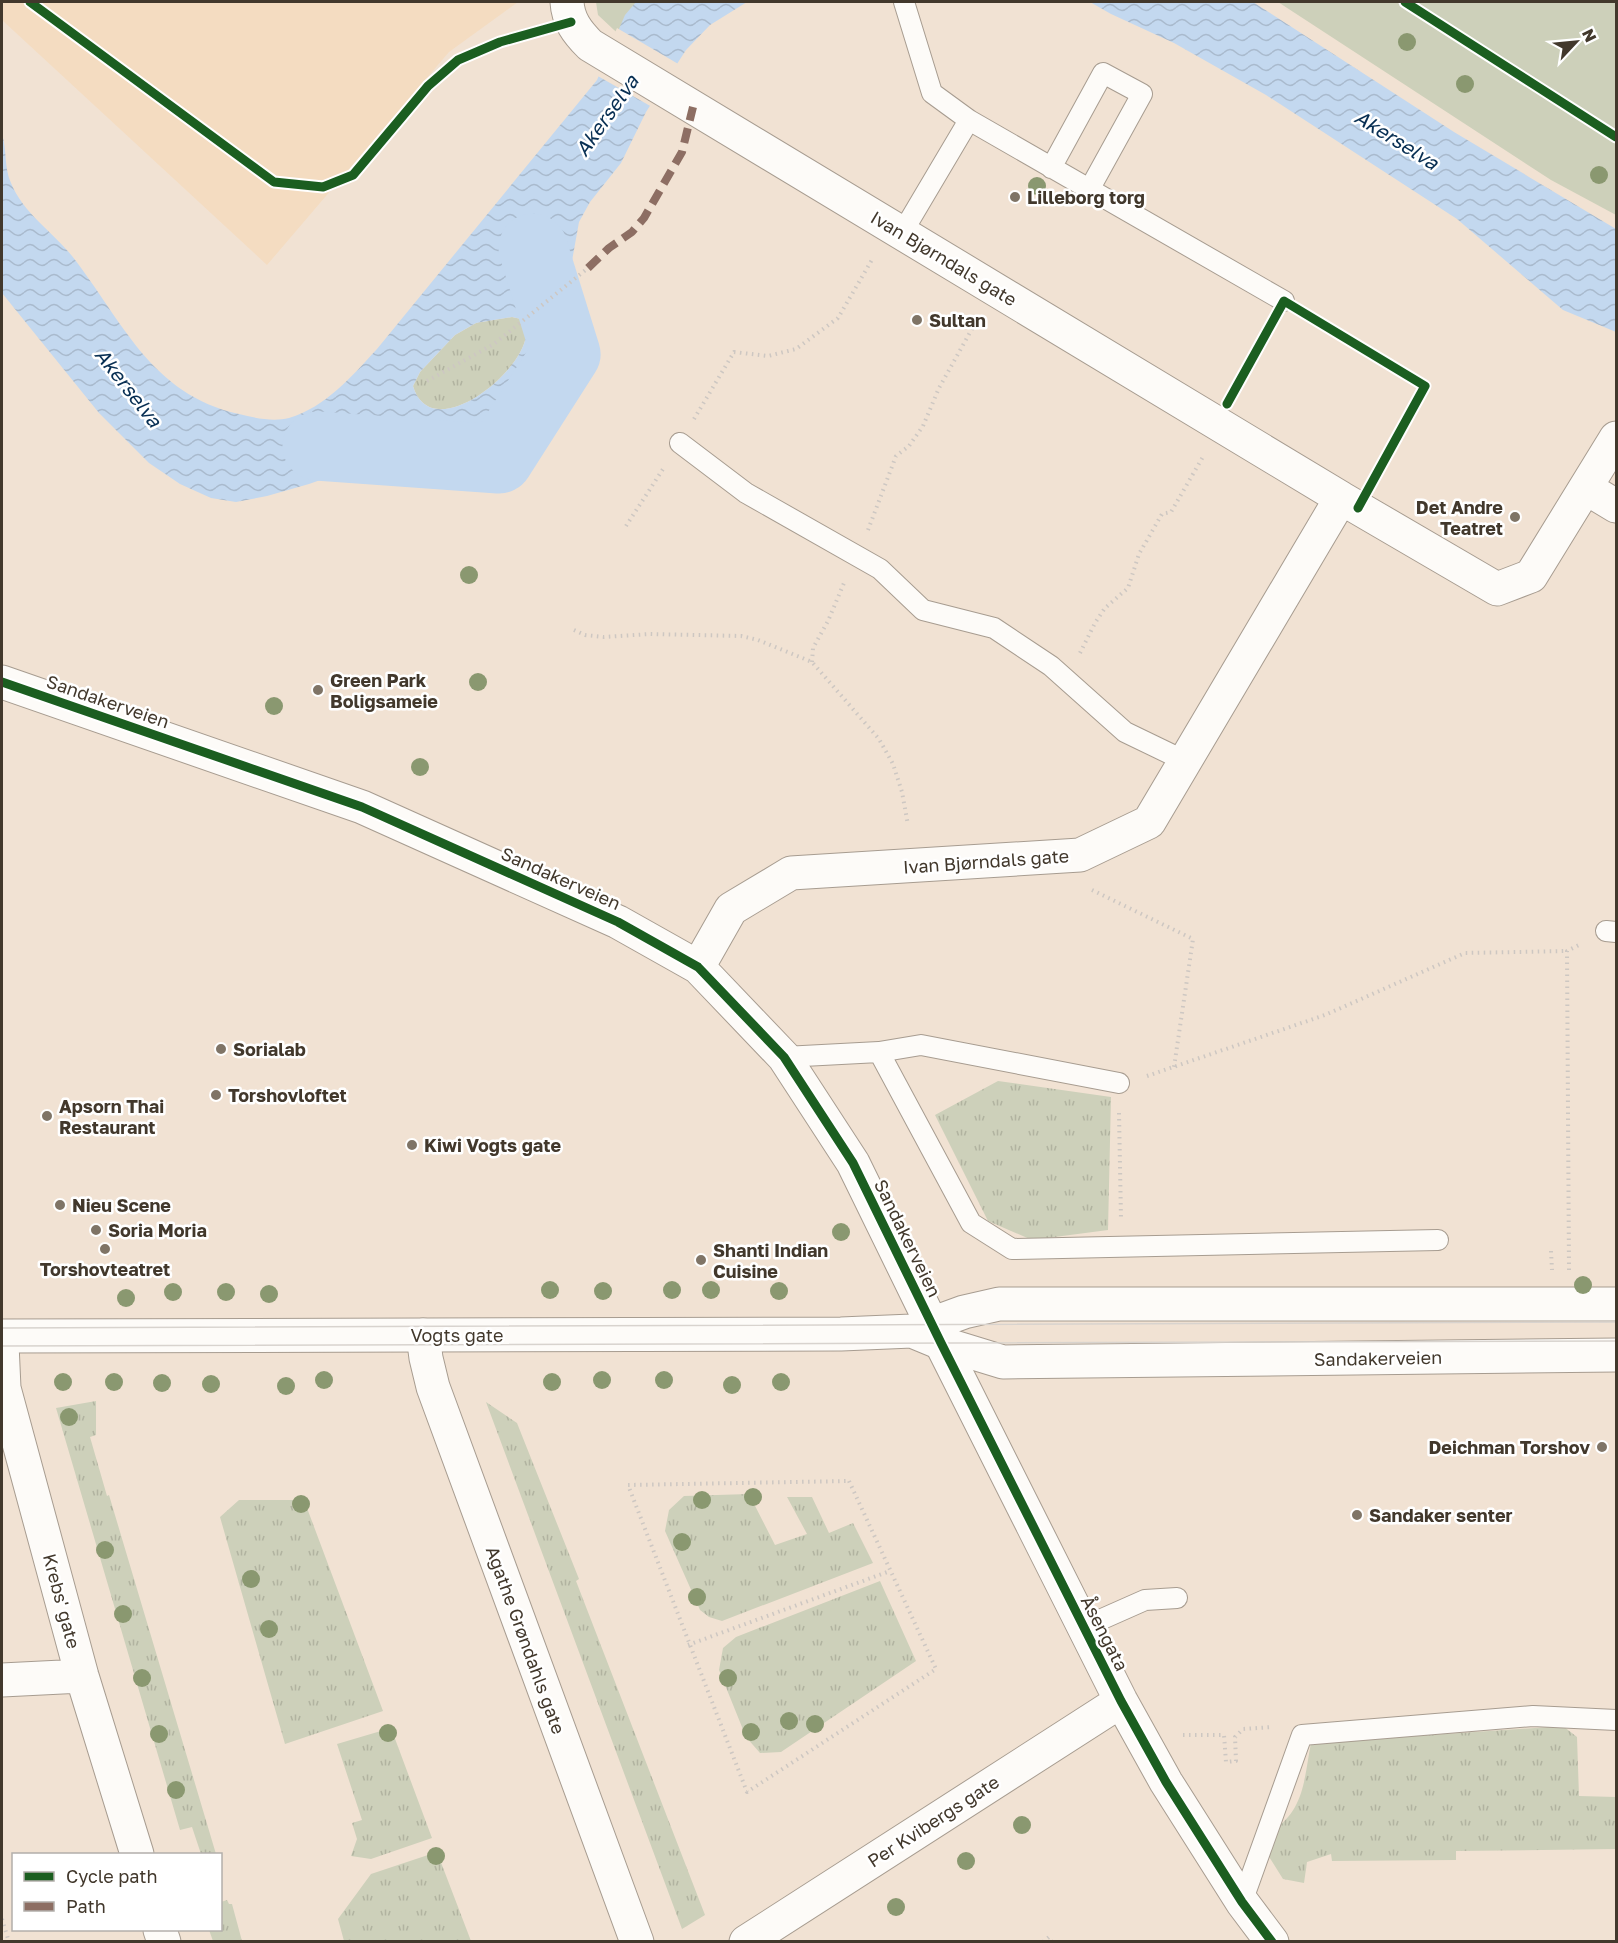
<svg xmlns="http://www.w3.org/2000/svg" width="1618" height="1943" font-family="'Golos Text',sans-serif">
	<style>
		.built { fill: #f4dcc1 }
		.grass { fill: url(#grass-tufts) }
		.park { fill: #cdd0ba }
		.water { fill: url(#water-waves); fill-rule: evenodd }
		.pier { fill: #f1e2d3 }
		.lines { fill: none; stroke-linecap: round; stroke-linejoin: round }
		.river { stroke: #c3d8ef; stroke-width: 69 }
		.service-casing { stroke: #a79c90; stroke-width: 22 }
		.minor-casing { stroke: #a79c90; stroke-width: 35 }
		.secondary-casing { stroke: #a79c90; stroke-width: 35 }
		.path { stroke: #cdc7c2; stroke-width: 4; stroke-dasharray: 1.5 4.5; stroke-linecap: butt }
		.service { stroke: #fdfbf8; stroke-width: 20 }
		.minor { stroke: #fdfbf8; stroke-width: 33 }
		.secondary { stroke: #fdfbf8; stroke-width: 33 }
		.tram { stroke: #d8d3ce; stroke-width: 1.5 }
		.quiet { stroke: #8d6e63; stroke-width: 8; stroke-dasharray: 15 8; stroke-linecap: butt }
		.cycleway-casing { stroke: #fff; stroke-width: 13 }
		.cycleway { stroke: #1b5e20; stroke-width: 9 }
		.tree { fill: #8a9870 }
		.poi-dot { fill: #7f7466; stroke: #fff; stroke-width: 2 }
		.labels { text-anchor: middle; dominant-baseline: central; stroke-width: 5; stroke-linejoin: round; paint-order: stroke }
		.poi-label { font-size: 18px; font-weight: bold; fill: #42382c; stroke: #fff; text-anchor: start }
		.street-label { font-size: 18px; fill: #42382c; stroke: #fff }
		.water-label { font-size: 20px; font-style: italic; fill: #082f53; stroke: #fff }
	</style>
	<defs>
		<pattern id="grass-tufts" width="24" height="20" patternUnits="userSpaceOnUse" patternTransform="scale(1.5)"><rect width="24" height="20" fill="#cdd0ba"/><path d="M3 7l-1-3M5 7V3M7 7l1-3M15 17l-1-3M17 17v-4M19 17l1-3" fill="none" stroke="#b1b3a0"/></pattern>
		<pattern id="water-waves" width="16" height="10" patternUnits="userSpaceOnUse" patternTransform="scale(1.5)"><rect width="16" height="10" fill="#c3d8ef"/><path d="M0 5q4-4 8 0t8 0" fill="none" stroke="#a9bacd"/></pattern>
	</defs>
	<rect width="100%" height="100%" fill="#f1e2d3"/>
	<!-- built -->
	<path class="built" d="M2,2H518L449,52L267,265L2,20Z"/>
	<!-- grass -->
	<path class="grass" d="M512,317L521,319C524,324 527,330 526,336C521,375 431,446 413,386L420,372L455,335L476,323Z
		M998,1081L1111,1097L1108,1230L1032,1240L988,1221L935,1115Z
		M96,1401V1435L90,1437L107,1496L109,1495L216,1854H201L192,1827L180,1830L56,1408Z
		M486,1402L517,1423L579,1579L576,1581L705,1915L682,1929Z
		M749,1494L775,1545L807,1534L787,1497H812L829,1533L853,1523L873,1563L722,1621L709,1617L700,1610L665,1531L669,1510L684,1496Z
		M239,1500H304L383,1711L285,1744L220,1517Z
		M880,1581L916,1661L781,1752L760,1753L746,1737L719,1670L723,1648L736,1637Z
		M1563,1726L1577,1737L1579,1796L1616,1797V1849L1456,1851V1860L1332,1861L1331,1854L1307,1862L1304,1883L1283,1879L1266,1852L1272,1831C1305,1810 1304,1778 1311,1743Z
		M391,1728L432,1838L371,1859L351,1856L357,1839L352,1823L362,1820L337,1744Z
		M437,1852L471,1941H344L338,1919L371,1874Z
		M227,1900L229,1904H232L242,1941H213L209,1930H220L221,1902Z"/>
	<!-- park -->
	<path class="park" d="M596,2H658L628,43L598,15Z
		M1278,2H1616V215L1551,180Z"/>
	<!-- water -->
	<path class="water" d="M636,2H747L710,25L686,50L646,112L621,163L590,202L579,222L570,272L571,298L564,332L547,369L526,395L497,417L462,436L435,444L393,451L366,464L309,484L267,496L236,502L211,498L180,484L149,463L99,413L2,293V134C7,150 4,168 11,183C23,213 53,232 72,256C123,321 150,394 239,414C255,418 273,422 289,418C326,407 352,376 377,349L597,80L625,15ZM512,317L521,319C524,324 527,330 526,336C521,375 431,446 413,386L420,372L455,335L476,323Z
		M1090,2H1253L1454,132L1616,229V332L1563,310L1457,219L1266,95L1174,43L1111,14Z"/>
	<!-- pier -->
	<path class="pier" d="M617,28L680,65L652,107L596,75Z"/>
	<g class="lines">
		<!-- river -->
		<path class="river" d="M317,446L499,459L566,354L533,248"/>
		<defs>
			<path id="service" d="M904,2L932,93L969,120
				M1051,168L1103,73L1142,94L1089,190
				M902,233L969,120L1284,301
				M680,443L746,493L880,569L923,610L994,628L1051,666L1125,732L1185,761
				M1606,931L1616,932
				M784,1057L879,1052
				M1119,1083L921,1045L879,1052L971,1223L1012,1249L1438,1240
				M1084,1627L1145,1600L1177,1598
				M1242,1902L1302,1735L1533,1716L1616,1720"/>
			<path id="minor" d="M567,2C568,20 577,32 590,45L1341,498L1149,822L1080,855L791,873L731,909L698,967
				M1586,488L1616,506
				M1341,498L1497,589L1531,576L1616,438
				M2,682L362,807L618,922L698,967L784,1057L853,1163L941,1343L1121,1701L1166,1782L1242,1902L1272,1942
				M423,1335L426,1358L433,1387L637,1942
				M2,1344L4,1388L82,1676L137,1854
				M2,1680L82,1676
				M160,1930L164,1942
				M746,1942L1121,1701"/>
			<path id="secondary" d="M912,1331L941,1343L1003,1362L1616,1355
				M2,1336L841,1334L912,1331L964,1312L999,1304H1616"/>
		</defs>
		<!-- service casing -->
		<use href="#service" class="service-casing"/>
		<!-- minor casing -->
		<use href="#minor" class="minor-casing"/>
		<!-- secondary casing -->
		<use href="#secondary" class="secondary-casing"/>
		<!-- path -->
		<path class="path" d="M427,381L494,344L588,268
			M694,419L734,352L768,356L796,349L838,318L873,258
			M626,526L665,466
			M868,530L896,456L909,446L923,426L939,388L977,320
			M574,630L585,635L604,637L650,634L741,636L758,640L812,662L879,739L893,764L902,792L908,825
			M1080,653L1095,623L1105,608L1128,588L1139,554L1162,514L1171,512L1204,455
			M812,662L813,648L828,621L844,583
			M1092,890L1193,939L1174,1067
			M1147,1076L1325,1015L1465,953L1567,951
			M1119,1113L1121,1219
			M1551,1251L1552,1270
			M1569,1270L1567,951L1581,944
			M849,1481L936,1669L747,1792L628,1485Z
			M688,1645L890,1571
			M1183,1735H1224L1226,1762L1236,1761L1235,1737L1243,1729L1273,1727
			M2,1919L9,1942
			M1043,1942L1049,1937L1052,1942"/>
		<!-- service -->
		<use href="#service" class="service"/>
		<!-- minor -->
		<use href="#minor" class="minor"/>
		<!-- secondary -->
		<use href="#secondary" class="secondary"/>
		<!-- tram -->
		<path class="tram" d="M2,1328L1616,1322
			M2,1346L1616,1341"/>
		<!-- quiet -->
		<path class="quiet" d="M588,268L609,248L632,232L644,218L682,152L693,107"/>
		<defs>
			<path id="cycleway" d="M30,2L274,182L323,187L353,175L428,86L458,60L500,42L571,22
				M1405,2L1616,137
				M1227,404L1284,301L1425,386L1358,508
				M2,682L362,807L618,922L698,967L784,1057L853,1163L941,1343L1121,1701L1166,1782L1242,1902L1272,1942"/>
		</defs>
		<!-- cycleway casing -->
		<use href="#cycleway" class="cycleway-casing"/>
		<!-- cycleway -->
		<use href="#cycleway" class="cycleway"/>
	</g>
	<!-- trees -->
	<g class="tree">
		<circle cx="1407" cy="42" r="9"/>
		<circle cx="1465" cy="84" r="9"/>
		<circle cx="1599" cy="175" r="9"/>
		<circle cx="1037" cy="186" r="9"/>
		<circle cx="469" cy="575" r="9"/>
		<circle cx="478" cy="682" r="9"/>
		<circle cx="274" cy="706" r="9"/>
		<circle cx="420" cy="767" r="9"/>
		<circle cx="841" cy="1232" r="9"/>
		<circle cx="1583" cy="1285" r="9"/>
		<circle cx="550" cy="1290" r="9"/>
		<circle cx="672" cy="1290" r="9"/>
		<circle cx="711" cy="1290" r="9"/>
		<circle cx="603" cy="1291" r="9"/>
		<circle cx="779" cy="1291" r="9"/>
		<circle cx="173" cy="1292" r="9"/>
		<circle cx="226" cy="1292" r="9"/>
		<circle cx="269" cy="1294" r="9"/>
		<circle cx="126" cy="1298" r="9"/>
		<circle cx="324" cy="1380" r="9"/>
		<circle cx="602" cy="1380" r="9"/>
		<circle cx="664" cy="1380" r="9"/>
		<circle cx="63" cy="1382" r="9"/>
		<circle cx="114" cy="1382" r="9"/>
		<circle cx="552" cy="1382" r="9"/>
		<circle cx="781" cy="1382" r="9"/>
		<circle cx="162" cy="1383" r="9"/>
		<circle cx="211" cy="1384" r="9"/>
		<circle cx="732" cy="1385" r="9"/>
		<circle cx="286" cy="1386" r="9"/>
		<circle cx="69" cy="1417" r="9"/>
		<circle cx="753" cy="1497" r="9"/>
		<circle cx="702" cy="1500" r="9"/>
		<circle cx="301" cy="1504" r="9"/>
		<circle cx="682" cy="1542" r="9"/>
		<circle cx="105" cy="1550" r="9"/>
		<circle cx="251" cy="1579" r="9"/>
		<circle cx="697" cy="1597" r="9"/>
		<circle cx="123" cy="1614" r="9"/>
		<circle cx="269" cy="1629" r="9"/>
		<circle cx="142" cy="1678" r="9"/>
		<circle cx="728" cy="1678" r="9"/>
		<circle cx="789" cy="1721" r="9"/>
		<circle cx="815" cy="1724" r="9"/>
		<circle cx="751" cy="1732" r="9"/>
		<circle cx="388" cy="1733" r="9"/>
		<circle cx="159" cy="1734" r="9"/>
		<circle cx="176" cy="1790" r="9"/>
		<circle cx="1022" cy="1825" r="9"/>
		<circle cx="436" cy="1856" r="9"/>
		<circle cx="966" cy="1861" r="9"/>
		<circle cx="896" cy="1907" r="9"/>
	</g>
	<!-- markers -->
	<g class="poi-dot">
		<circle cx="1015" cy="197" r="6"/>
		<circle cx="917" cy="320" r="6"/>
		<circle cx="1515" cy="517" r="6"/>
		<circle cx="318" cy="690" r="6"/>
		<circle cx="221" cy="1049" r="6"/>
		<circle cx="216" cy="1095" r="6"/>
		<circle cx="47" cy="1116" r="6"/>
		<circle cx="412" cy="1145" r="6"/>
		<circle cx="60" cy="1205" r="6"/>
		<circle cx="96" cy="1230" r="6"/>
		<circle cx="105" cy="1249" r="6"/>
		<circle cx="701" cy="1260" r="6"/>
		<circle cx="1602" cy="1447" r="6"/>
		<circle cx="1357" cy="1515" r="6"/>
	</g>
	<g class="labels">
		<!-- poi labels -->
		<g class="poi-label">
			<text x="1027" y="197">Lilleborg torg</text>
			<text x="929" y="320">Sultan</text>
			<text x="1503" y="507" text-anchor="end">Det Andre<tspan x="1503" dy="21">Teatret</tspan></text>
			<text x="330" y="680">Green Park<tspan x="330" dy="21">Boligsameie</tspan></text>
			<text x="233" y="1049">Sorialab</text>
			<text x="228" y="1095">Torshovloftet</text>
			<text x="59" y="1106">Apsorn Thai<tspan x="59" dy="21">Restaurant</tspan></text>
			<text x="424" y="1145">Kiwi Vogts gate</text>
			<text x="72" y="1205">Nieu Scene</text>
			<text x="108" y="1230">Soria Moria</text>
			<text x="713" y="1250">Shanti Indian<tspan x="713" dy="21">Cuisine</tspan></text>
			<text x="105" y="1269" text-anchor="middle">Torshovteatret</text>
			<text x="1590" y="1447" text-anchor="end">Deichman Torshov</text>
			<text x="1369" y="1515">Sandaker senter</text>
		</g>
		<!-- street labels -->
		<g class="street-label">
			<text transform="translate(944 258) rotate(31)">Ivan Bjørndals gate</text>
			<text transform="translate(108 701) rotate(19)">Sandakerveien</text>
			<text transform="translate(986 861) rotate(-4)">Ivan Bjørndals gate</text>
			<text transform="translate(561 878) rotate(24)">Sandakerveien</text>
			<text transform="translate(908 1238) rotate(64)">Sandakerveien</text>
			<text x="457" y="1335">Vogts gate</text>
			<text transform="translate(1378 1358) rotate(-1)">Sandakerveien</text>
			<text transform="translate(62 1601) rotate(75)">Krebs' gate</text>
			<text transform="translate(1105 1633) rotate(63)">Åsengata</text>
			<text transform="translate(526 1640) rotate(70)">Agathe Grøndahls gate</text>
			<text transform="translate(933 1821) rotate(-33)">Per Kvibergs gate</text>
		</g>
		<!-- water labels -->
		<g class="water-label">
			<text transform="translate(606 115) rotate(-55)">Akerselva</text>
			<text transform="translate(1397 139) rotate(32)">Akerselva</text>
			<text transform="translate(129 387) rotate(52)">Akerselva</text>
		</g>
	</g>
	<!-- border -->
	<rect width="1618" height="1943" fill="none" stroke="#42382c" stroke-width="6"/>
	<!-- legend -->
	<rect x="12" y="1853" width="210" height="78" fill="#ffffff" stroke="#b3afab" stroke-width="1.5"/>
	<rect x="24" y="1872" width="30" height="9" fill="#1b5e20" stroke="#b3afab" stroke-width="1.5"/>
	<text x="66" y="1883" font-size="18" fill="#42382c">Cycle path</text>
	<rect x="24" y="1902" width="30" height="9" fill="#8d6e63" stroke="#b3afab" stroke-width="1.5"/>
	<text x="66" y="1913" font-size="18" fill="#42382c">Path</text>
	<!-- north arrow -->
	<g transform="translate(1576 42) rotate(64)" stroke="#ffffff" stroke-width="4.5" paint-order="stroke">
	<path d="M0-4.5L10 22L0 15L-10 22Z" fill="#42382c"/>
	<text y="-9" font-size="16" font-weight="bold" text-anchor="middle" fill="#42382c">N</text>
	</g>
</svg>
